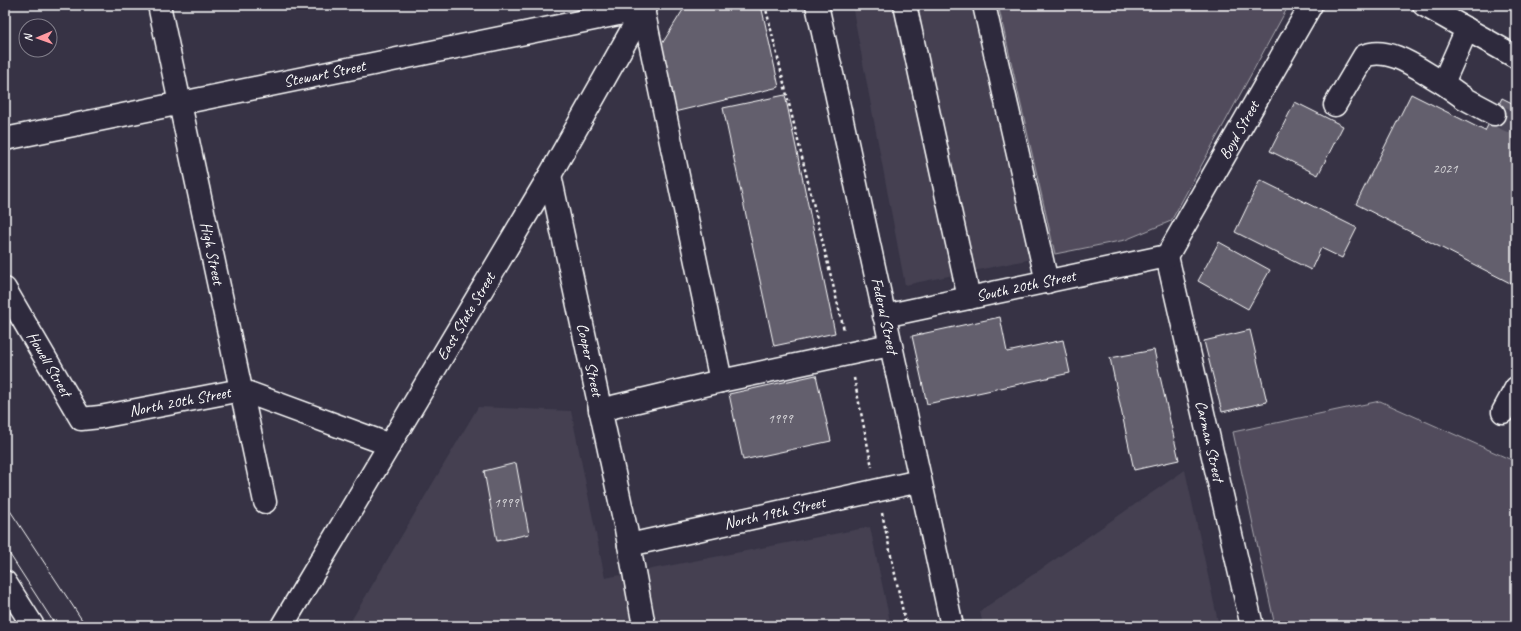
<svg xmlns="http://www.w3.org/2000/svg" width="1521" height="631" font-family="Caveat,sans-serif">
	<style>
		.built { fill: #444051 }
		.green { fill: #514c5c; stroke: #a8a6ae }
		.building { fill: #635f6d; stroke: #fff }
		.lines { fill: none; stroke-linecap: round; stroke-linejoin: round }
		.minor-tunnel { stroke: #4b4758; stroke-width: 22; stroke-dasharray: 22 11; stroke-linecap: butt }
		.minor-casing { stroke: #fff; stroke-width: 25 }
		.major-casing { stroke: #fff; stroke-width: 25 }
		.path { stroke: #fff; stroke-width: 2.5; stroke-dasharray: 3 3; stroke-linecap: butt }
		.minor { stroke: #2f2a3d; stroke-width: 22 }
		.major { stroke: #2f2a3d; stroke-width: 22 }
		.tram { stroke: #fff; stroke-width: 1 }
		.labels { text-anchor: middle; dominant-baseline: central; stroke-width: 3.5; stroke-linejoin: round; paint-order: stroke }
		.number-label { font-size: 14px; fill: #d8d7da }
		.street-label { font-size: 16px; fill: #fff; stroke: #2f2a3d }
	</style>
	<rect width="100%" height="100%" fill="#373345"/>
	<filter id="ink" filterUnits="userSpaceOnUse"><feTurbulence type="fractalNoise" baseFrequency=".025" numOctaves="2"/><feDisplacementMap in="SourceGraphic" scale="8" xChannelSelector="R" yChannelSelector="G"/><feConvolveMatrix kernelMatrix="1 2 1 2 8 2 1 2 1" color-interpolation-filters="sRGB"/></filter>
	<g filter="url(#ink)">
		<!-- built -->
		<path class="built" d="M852,5H1289L1171,221L1125,240L905,285Z
			M478,407L571,411L605,578L870,527L891,626H348Z
			M1185,470L1219,626H983L980,611Z
			M5,565L43,626H5Z"/>
		<!-- green -->
		<path class="green" d="M998,5H1289L1171,221L1125,240L1055,254Z
			M1380,401L1516,462V626H1275L1233,432Z"/>
		<!-- building -->
		<path class="building" d="M686,5H761L779,87L670,113L657,52Z
			M1411,94L1485,131L1502,98L1516,105V286L1356,204Z
			M785,95L835,333L774,346L723,108Z
			M1295,102L1343,126L1318,175L1270,151Z
			M1260,180L1357,228L1342,258L1321,248L1311,270L1235,232Z
			M1219,242L1270,270L1248,309L1198,281Z
			M1000,317L1007,352L1063,340L1070,373L927,404L912,336Z
			M1250,330L1267,402L1222,412L1204,341Z
			M1154,350L1179,460L1134,470L1110,358Z
			M816,375L831,441L743,460L729,394Z
			M516,463L529,534L497,541L484,471Z"/>
		<g class="lines">
			<!-- minor-tunnel -->
			<path class="minor-tunnel" d="M1494,114L1516,124"/>
			<defs>
				<g id="minor">
					<path id="s1" d="M159,5L265,502"/>
					<path d="M905,5L969,298"/>
					<path d="M984,5L1047,282"/>
					<path d="M1424,5L1516,57"/>
					<path d="M1467,29L1443,83L1464,98L1494,114"/>
					<path d="M1335,105L1364,56C1390,45 1421,71 1443,83"/>
					<path id="s2" d="M5,139L643,9L721,381"/>
					<path id="s3" d="M550,175L626,529L644,626"/>
					<path id="s4" d="M1167,256L1252,626"/>
					<path id="s5" d="M1167,256L1311,5"/>
					<path id="s6" d="M5,289L81,419L100,417L241,390L390,445"/>
					<path id="s7" d="M884,316L1167,256"/>
					<path d="M600,410L721,381L890,345"/>
					<path d="M1503,412L1516,388"/>
					<path id="s8" d="M629,545L920,481"/>
					<path d="M5,582L33,626"/>
				</g>
				<g id="major">
					<path id="s9" d="M817,5L952,626"/>
					<path id="s10" d="M282,626L550,175L646,5"/>
				</g>
			</defs>
			<!-- minor casing -->
			<use href="#minor" class="minor-casing"/>
			<!-- major casing -->
			<use href="#major" class="major-casing"/>
			<!-- path -->
			<path class="path" d="M765,5L844,330
				M854,378L872,467
				M882,513L906,626"/>
			<!-- minor -->
			<use href="#minor" class="minor"/>
			<!-- major -->
			<use href="#major" class="major"/>
			<!-- tram -->
			<path class="tram" d="M5,503L86,626
				M5,547L56,626"/>
		</g>
	</g>
	<g class="labels">
		<!-- number labels -->
		<g class="number-label">
			<text x="1445" y="168">2021</text>
			<text x="780" y="418">1999</text>
			<text x="506" y="502">1999</text>
		</g>
		<!-- street labels -->
		<g class="street-label">
			<text stroke="none"><textPath href="#s2" startOffset="326">Stewart Street</textPath></text>
			<text stroke="none"><textPath href="#s5" startOffset="145">Boyd Street</textPath></text>
			<text stroke="none"><textPath href="#s1" startOffset="254">High Street</textPath></text>
			<text stroke="none"><textPath href="#s7" startOffset="145">South 20th Street</textPath></text>
			<text stroke="none"><textPath href="#s9" startOffset="318">Federal Street</textPath></text>
			<text stroke="none"><textPath href="#s10" startOffset="360">East State Street</textPath></text>
			<text stroke="none"><textPath href="#s3" startOffset="189">Cooper Street</textPath></text>
			<text stroke="none"><textPath href="#s6" startOffset="87">Howell Street</textPath></text>
			<text stroke="none"><textPath href="#s6" startOffset="251">North 20th Street</textPath></text>
			<text stroke="none"><textPath href="#s4" startOffset="190">Carman Street</textPath></text>
			<text stroke="none"><textPath href="#s8" startOffset="149">North 19th Street</textPath></text>
		</g>
	</g>
	<!-- margin -->
	<rect width="1521" height="631" fill="none" stroke="#2f2a3d" stroke-width="20"/>
	<rect x="10" y="10" width="1501" height="611" fill="none" stroke="#fff" stroke-width="1.5" filter="url(#ink)"/>
	<!-- north arrow -->
	<g transform="translate(38 38) rotate(268)"><circle r="19" fill="#2f2a3d" stroke="#827f8b"/>
	<path d="M0-3L7 15L0 10L-7 15Z" fill="#ff9aa2"/>
	<text y="-6" font-size="11" font-weight="bold" text-anchor="middle" fill="#ffffff">N</text>
	</g>
</svg>
